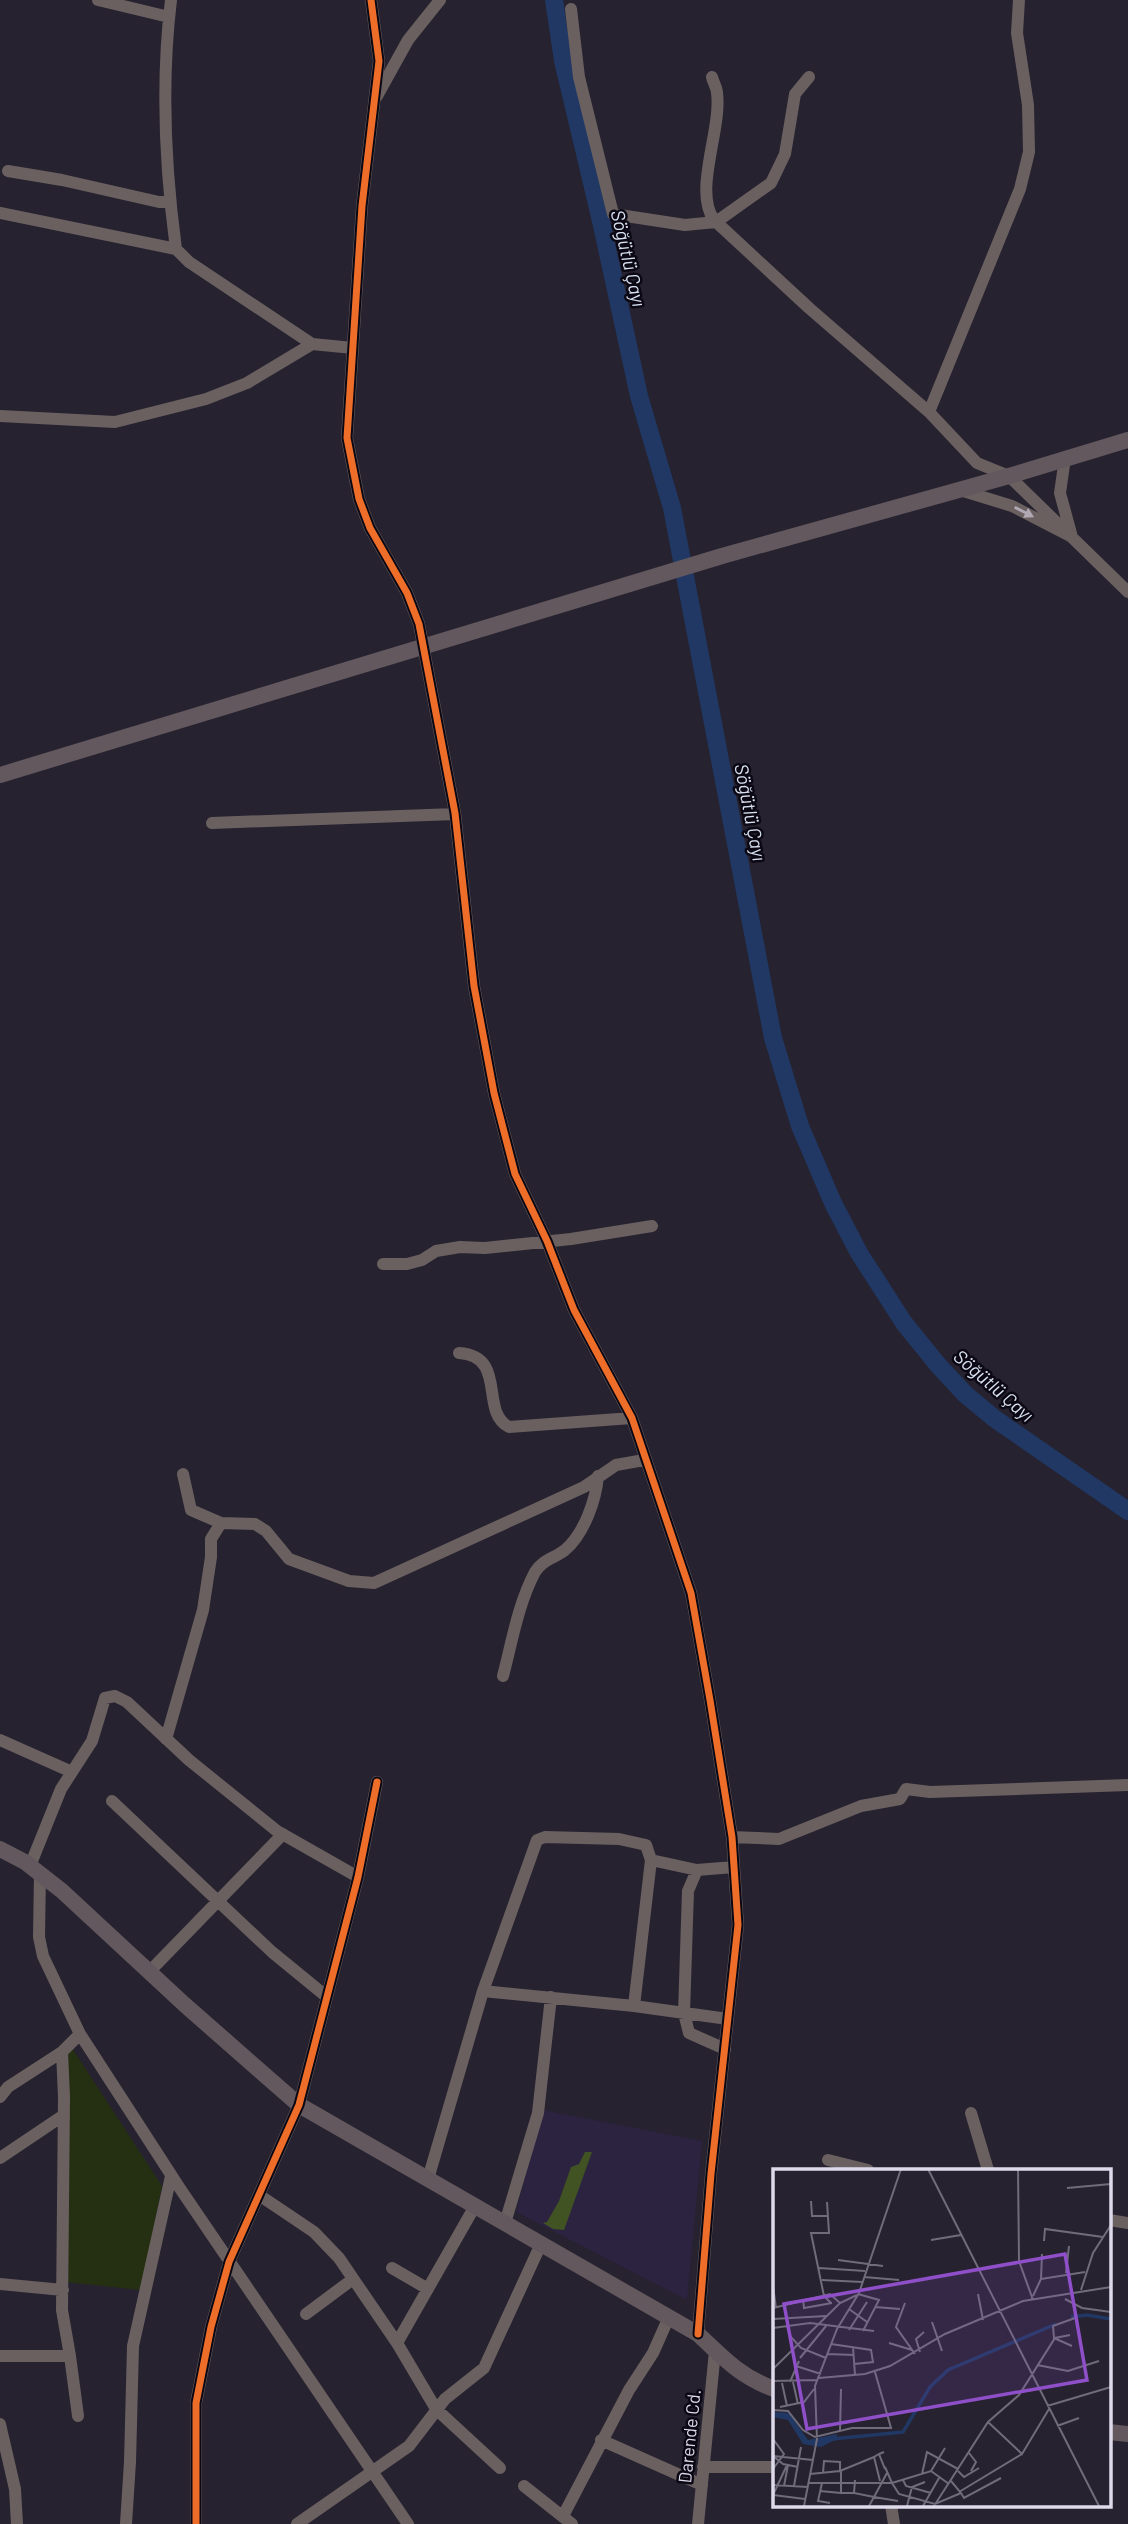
<svg xmlns="http://www.w3.org/2000/svg" width="1128" height="2524" font-family="Barlow,sans-serif">
	<style>
		.built { fill: #2b2340 }
		.green { fill: #253012 }
		.forest { fill: #425323 }
		.lines { fill: none; stroke-linecap: round; stroke-linejoin: round }
		.river { stroke: #203863; stroke-width: 18 }
		.minor { stroke: #6a6060; stroke-width: 12 }
		.major { stroke: #62585d; stroke-width: 16 }
		.cycleway-casing { stroke: #0b0814; stroke-width: 11 }
		.cycleway { stroke: #ee6e29; stroke-width: 7 }
		.oneway { fill: #b0a9b4 }
		.labels { text-anchor: middle; dominant-baseline: central; stroke-width: 5; stroke-linejoin: round; paint-order: stroke }
		.street-label { font-size: 18px; fill: #dedaec; stroke: #0b0814 }
		.water-label { font-size: 19px; font-style: italic; fill: #d9e2f2; stroke: #0b0814 }
		.inset-river { fill: none; stroke: #203863; stroke-width: 3.5 }
		.inset-road { fill: none; stroke: #706c7b; stroke-width: 2 }
		.view { fill: #8f4fc8; fill-opacity: 0.15; stroke: #8f4fc8; stroke-width: 3.5 }
		.inset-edge { fill: none; stroke: #dedaec; stroke-width: 3.5 }
	</style>
	<rect width="100%" height="100%" fill="#26222f"/>
	<!-- built -->
	<path class="built" d="M543,2110L702,2141L687,2300L516,2212Z"/>
	<!-- green -->
	<path class="green" d="M72,2048L162,2186L141,2290L65,2282L68,2049Z"/>
	<!-- forest -->
	<path class="forest" d="M585,2152H592L564,2230L553,2229L543,2223L547,2222L559,2201L571,2167L579,2164Z"/>
	<g class="lines">
		<!-- river -->
		<path class="river" d="M554,0L563,61L601,221L639,396L672,508L773,1038L800,1126L833,1203L859,1253L904,1323L938,1365L965,1394L995,1419L1128,1511"/>
		<!-- minor -->
		<path class="minor" d="M98,0L169,17
			M171,0C161,82 165,167 176,249
			M371,0L379,61L362,206L347,438L359,499L370,528L407,593L419,624L455,813L474,986L494,1093L515,1174L547,1241L574,1310L632,1418L691,1593L710,1700L732,1837L738,1925L711,2174L698,2334
			M571,9L579,77L613,214L685,225L716,222L771,183L785,154L795,94L809,77
			M712,77C713,82 717,88 717,93C722,129 693,191 714,220L809,308L929,412L977,463L1009,476L1128,592
			M377,96L408,40L440,0
			M8,171L62,180L159,202H170
			M0,213L176,249L189,262L312,344
			M929,412L1020,189L1029,152L1028,105L1017,33L1019,0
			M0,416L115,422L206,399L247,383L312,344L353,348
			M960,490L1012,506L1072,537L1060,493L1065,458
			M212,823L455,814
			M383,1264H407L422,1260L436,1251L460,1247L485,1248L571,1239L652,1226
			M459,1353C508,1356 479,1412 509,1427L632,1418
			M183,1474L191,1510L221,1523L255,1524L266,1531L289,1559L349,1581L374,1583L584,1487L616,1465L644,1460
			M503,1676C512,1642 518,1604 535,1572C542,1560 555,1558 565,1550C584,1534 596,1500 598,1476
			M166,1739L203,1610L211,1557V1539L221,1523
			M0,1740L72,1772
			M112,1801L272,1952L327,1997
			M732,1837L779,1839L861,1806L900,1799L906,1789L930,1792L1128,1785
			M651,1860L697,1870
			M30,1866L61,1789L92,1741L105,1698L115,1696L127,1702L189,1760L277,1831L358,1877
			M40,1873L39,1937L43,1956L80,2034L179,2187L408,2524
			M149,1972L283,1834
			M483,1991L634,2006L728,2019
			M725,2049L689,2033L684,2013L688,1891L697,1870L734,1867
			M0,2097L8,2087L62,2052L80,2034
			M971,2113L988,2170
			M0,2158L64,2115
			M828,2160L868,2170
			M428,2179L483,1991L537,1840L545,1837L619,1839L646,1845L651,1860L634,2006
			M259,2195L314,2232L339,2258L397,2343L436,2409L500,2468
			M1109,2220L1128,2223
			M505,2223L538,2113L551,1997
			M392,2268L428,2289
			M0,2284L63,2290
			M306,2314L353,2279
			M397,2343L475,2206
			M0,2356H70L62,2310L64,2097L62,2052
			M70,2356L78,2416
			M0,2424L15,2489L17,2524
			M601,2440L702,2485
			M703,2467H774
			M524,2486L572,2524
			M891,2505L894,2524
			M563,2516L629,2390L653,2353L669,2317
			M126,2524L130,2462L133,2346L171,2176
			M196,2524V2403L211,2327L229,2262L299,2105L358,1877L377,1782
			M297,2524L409,2446L445,2399L484,2368L541,2244
			M698,2524L715,2351"/>
		<!-- major -->
		<path class="major" d="M0,775L722,556L1009,476L1128,440
			M0,1849L25,1862L62,1891L185,2005L299,2105L698,2334C723,2358 741,2377 774,2389
			M1109,2432L1128,2434"/>
		<defs>
			<path id="cycleway" d="M371,0L379,61L362,206L347,438L359,499L370,528L407,593L419,624L455,813L474,986L494,1093L515,1174L547,1241L574,1310L632,1418L691,1593L710,1700L732,1837L738,1925L711,2174L698,2334
				M196,2524V2403L211,2327L229,2262L299,2105L358,1877L377,1782"/>
		</defs>
		<!-- cycleway casing -->
		<use href="#cycleway" class="cycleway-casing"/>
		<!-- cycleway -->
		<use href="#cycleway" class="cycleway"/>
	</g>
	<!-- one-way arrows -->
	<defs><path id="oneway-solid" d="M-6-.8H1V-3.2L6.5 0L1 3.2V.8H-6Z" transform="scale(1.75)"/></defs>
	<use class="oneway" href="#oneway-solid" transform="translate(1024 512) rotate(27)"/>
	<g class="labels">
		<!-- street labels -->
		<g class="street-label">
			<text transform="translate(689 2436) rotate(-84)">Darende Cd.</text>
		</g>
		<!-- water labels -->
		<g class="water-label">
			<text transform="translate(629 258) rotate(77)">Söğütlü Çayı</text>
			<text transform="translate(751 812) rotate(79)">Söğütlü Çayı</text>
			<text transform="translate(994 1385) rotate(41)">Söğütlü Çayı</text>
		</g>
	</g>
	<!-- overview -->
	<g transform="translate(773 2169)">
		<rect width="338" height="338" fill="#26222f"/>
		<path d="M0,243L16,244L35,271L64,265V270L48,278L30,275L15,251L0,248Z" fill="#203863"/>
		<path class="inset-river" d="M298,148L314,146L338,150M59,270L130,263L157,218L175,201L283,155"/>
		<path class="inset-road" d="M155,0L326,337M245,0L246,92L260,131M294,19L338,15M38,32L39,47H55M54,33L56,64H38L51,127L58,134M158,71L188,66M271,72L272,60L330,68M65,91L110,97M46,99L92,102M293,104L296,77M91,108L126,111M268,110L312,103M49,111L89,113M0,117L3,139M308,121L320,84L338,56M85,125L106,131L90,162M205,125L210,151M260,127L268,110L269,85M30,130L31,139L59,134M292,130L309,139L338,143M132,134L123,158L142,185M102,138L127,140M0,139L57,125L67,134M76,140L94,153M0,150L53,147M159,153L169,182M14,157L17,167L28,179L53,189M0,159L37,154L101,162M76,161L94,133M116,174L139,181M58,175L98,181L100,193L81,195M299,177L281,169L280,157L302,149M80,178L82,206M147,183L143,170L151,163M55,185L81,186M27,189L53,157M264,196L295,202L326,192M23,197L48,205M0,200L67,134L84,126M46,209L92,205L117,197L172,165L250,132L338,118M0,212L44,211M17,213L26,192M20,213L25,235M9,214L14,237M274,237L338,218M7,238L31,233L41,220M0,241L15,242L30,261L42,268L79,259H118L102,203M215,253L249,285L276,240M284,257L306,249M67,262L68,220M0,270L11,285L0,300M111,283L106,285L112,300M196,284L203,293L198,302M106,285L101,288L107,312M0,287L40,291M0,287L10,295L25,298M112,298L119,314L158,302L176,315M68,302V324H81M158,302L172,279M185,302L191,308L206,299M50,304L51,292L67,293V302L101,288M114,304L101,328L125,332M37,305L67,302M149,305L154,283L185,300M82,311L81,324L101,328L96,337M130,311L133,317L158,324M36,314H119L126,325L162,335L188,324L178,312M49,314L45,332L57,334M0,316L35,318M11,317L15,296M21,317L28,278M47,322L68,324M186,323L249,285M188,324L191,329L228,309M0,326L14,296M0,326L32,330M31,337L44,270L42,217L64,160L86,124L128,0M134,337L139,318L152,313M150,337L166,309M161,337L215,253L246,226L282,169L297,166"/>
		<path class="view" d="M292,85L314,211L34,260L11,135Z"/>
		<rect width="338" height="338" class="inset-edge"/>
	</g>
</svg>
